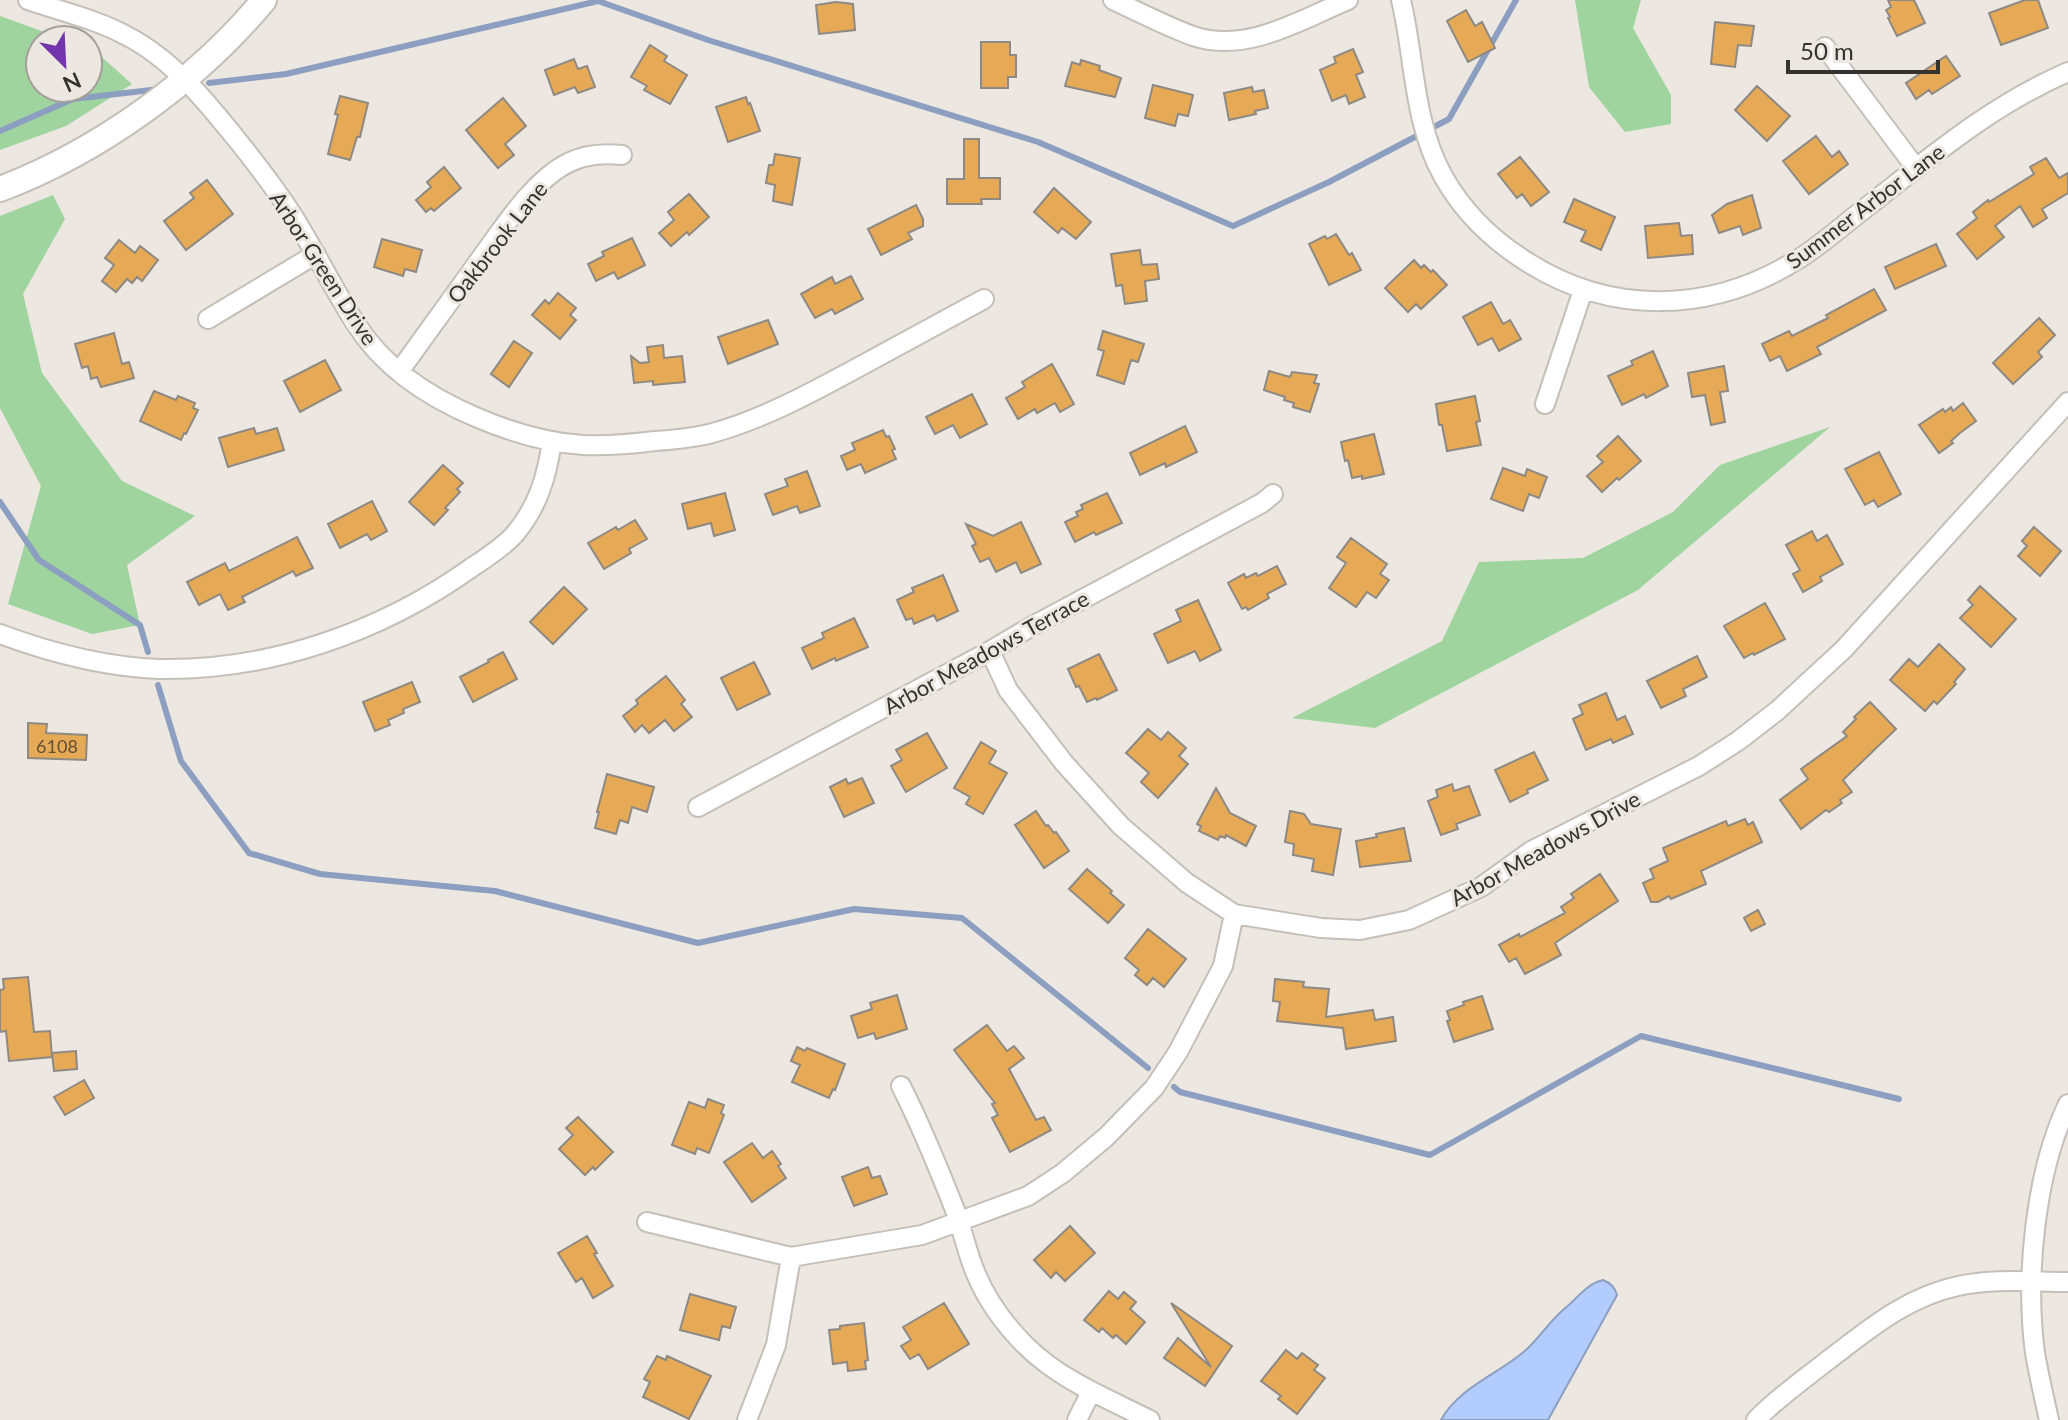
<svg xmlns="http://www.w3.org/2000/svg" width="2068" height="1420" font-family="Lato,sans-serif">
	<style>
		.green { fill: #9fd49f }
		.water { fill: #b2cdfd; stroke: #8c9fc0; stroke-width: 2 }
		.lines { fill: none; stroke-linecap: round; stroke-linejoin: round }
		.stream { stroke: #8c9fc0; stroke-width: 6 }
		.building { fill: #e6aa56; stroke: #8e8982; stroke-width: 2 }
		.minor-casing { stroke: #c4bfb8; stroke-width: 22 }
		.tertiary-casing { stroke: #c4bfb8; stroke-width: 28 }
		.minor { stroke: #fff; stroke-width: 18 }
		.tertiary { stroke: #fff; stroke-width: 24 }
		.labels { text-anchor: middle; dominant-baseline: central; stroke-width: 6; stroke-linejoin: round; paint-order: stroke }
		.number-label { font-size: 18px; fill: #61513a }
		.street-label { font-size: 22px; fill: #353330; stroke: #ece7e0 }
	</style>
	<rect width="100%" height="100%" fill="#ece7e0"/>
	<!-- green -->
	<path class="green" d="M1575,0H1641L1633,28L1671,95V124L1625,132L1589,87Z
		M0,16L66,40H40V88H88V48L95,51L132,84L66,126L0,150Z
		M53,195L65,219L23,294L42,373L122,481L195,516L127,565L140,625L92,634L8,604L41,486L0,408V216Z
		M1830,427L1638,590L1375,728L1292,718L1442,641L1479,562L1583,558L1673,512L1720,465Z"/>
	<!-- water -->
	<path class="water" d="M1603,1280C1611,1283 1615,1287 1617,1295L1548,1420H1441C1459,1387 1499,1374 1526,1350C1540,1337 1550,1321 1564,1309C1577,1299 1586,1284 1603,1280Z"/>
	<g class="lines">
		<!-- stream -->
		<path class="stream" d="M209,83L286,74L598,1L708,40L1038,142L1233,226L1329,182L1449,119L1516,0
			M0,131L73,99L160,89
			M0,502L39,560L140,625L148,652
			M158,685L181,761L249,853L320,874L495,891L698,943L854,909L962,918L1148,1068
			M1174,1087L1180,1092L1430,1155L1641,1036L1899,1099"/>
	</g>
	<!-- building -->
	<path class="building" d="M1888,0H1914L1925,23L1897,36L1888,18L1890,17L1886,10L1891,7Z
		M2025,0H2038L2048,28L2001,45L1989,13Z
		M836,2L853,4L855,30L819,34L816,5Z
		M1466,10L1475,26L1482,22L1495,48L1468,62L1447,21Z
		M1715,22L1754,26L1751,46L1738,45L1735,67L1711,64Z
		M981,42H1010V55H1016V77H1008V88H981Z
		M650,45L667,56L664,61L687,75L670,104L644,90L647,86L631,77Z
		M1353,49L1363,72L1356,75L1365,97L1349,104L1346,95L1332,101L1320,70L1336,63L1334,57Z
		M1946,56L1960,76L1932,94L1929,90L1916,99L1906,83Z
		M574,59L578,69L587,66L595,87L578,93L575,87L554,95L545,70Z
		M1081,60L1100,66L1099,70L1121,78L1115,97L1065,86L1072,62L1080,65Z
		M1153,85L1193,95L1188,116L1178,114L1175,126L1145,118Z
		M1757,86L1790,116L1767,141L1735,110Z
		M1252,87L1253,92L1264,90L1268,108L1255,111L1256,114L1229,120L1224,93Z
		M340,96L368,103L360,137H357L350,160L328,154L338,115L335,114Z
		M746,97L748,104L750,103L760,131L728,142L716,107Z
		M503,98L526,126L505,144L514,155L498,168L466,130Z
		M1816,136L1832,157L1839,151L1848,164L1809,194L1783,161Z
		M964,139H979V178H1000V199H981L982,204H947V179H964Z
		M775,154L800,158L792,205L773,201L775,185L766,183L769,165H773Z
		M1520,157L1549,192L1531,206L1522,194L1517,198L1498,174Z
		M2046,158L2059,178L2068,173V193L2042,209L2047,218L2033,227L2020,206L1995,226L2004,237L1977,259L1957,234L1977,218L1973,212L1988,200L1989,202L2034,174L2030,167Z
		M444,167L461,188L434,211L431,208L426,212L416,200L431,187L427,182Z
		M207,180L233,214L186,250L164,221L194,198L190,193Z
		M1054,188L1091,222L1076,239L1062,228L1058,233L1034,212Z
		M689,194L709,217L689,235L687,232L671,246L659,233L674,220L668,212Z
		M1752,195L1761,228L1743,235L1740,226L1719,233L1712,215L1727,204Z
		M1574,199L1615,217L1601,250L1581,241L1586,231L1564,222Z
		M916,205L923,219V226L908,233L912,239L881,255L868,229Z
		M1679,223L1681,236L1692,235L1693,254L1648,258L1645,226Z
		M1336,234L1349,255L1352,253L1361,270L1329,285L1309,244L1325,236L1327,239Z
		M632,238L645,265L618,279L614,272L596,281L588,264L604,256L602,252Z
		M382,239L422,250L416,272L405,269L403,276L374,267Z
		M119,240L135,253L140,246L158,260L142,281L137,277L132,283L127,279L116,292L102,281L114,265L105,258Z
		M1936,244L1946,266L1895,289L1885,267Z
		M1140,250L1142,265L1157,264L1159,279L1145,281L1147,301L1125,304L1122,285L1116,286L1111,254Z
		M1414,260L1421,268L1424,265L1431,272L1433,270L1447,285L1421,309L1416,304L1408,312L1385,288Z
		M851,276L863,299L835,314L832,309L815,318L801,294L832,277L835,284Z
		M1874,289L1886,310L1817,347L1821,354L1787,371L1780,356L1770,361L1762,344L1789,331L1792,336L1828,318L1826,315Z
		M558,293L576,308L570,315L576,320L560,339L532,315L545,300L549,304Z
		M1491,302L1503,324L1510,320L1521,339L1499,351L1492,338L1478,345L1463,317Z
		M2039,318L2055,335L2038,352L2042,357L2013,384L1993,363Z
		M768,320L778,344L728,364L718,337Z
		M1103,331L1144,344L1138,362L1131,360L1124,384L1097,375L1104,351L1098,349Z
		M114,333L122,364L129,362L134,378L101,387L97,377L91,379L88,366L82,368L75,344Z
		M514,341L532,353L509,387L491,374Z
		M663,345L664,358L682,356L685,382L653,385V381L634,383L631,356L640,363L649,362L647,347Z
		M1653,351L1668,386L1646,398L1644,394L1622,405L1608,376L1633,365L1631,361Z
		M325,360L341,390L300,412L284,381Z
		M1052,364L1074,404L1060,412L1055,403L1037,413L1035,409L1018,419L1006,398L1025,387L1022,382Z
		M1724,366L1728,391L1720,392L1725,422L1711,425L1705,395L1692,397L1688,373Z
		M1269,371L1290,377L1292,372L1317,375L1314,383L1319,384L1310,412L1293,407L1294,403L1284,400L1285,397L1264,390Z
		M154,391L176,400L178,396L195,403L193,408L198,410L186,434L184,433L181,440L140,421Z
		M972,394L987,424L960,438L953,425L935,434L926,417Z
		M1475,396L1480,421L1476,422L1481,445L1447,451L1442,425H1439L1436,404Z
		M1963,403L1976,421L1960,433L1951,441L1953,443L1939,453L1919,425L1943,409L1945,412L1951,407L1953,411Z
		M1185,426L1197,452L1166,467L1165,463L1140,475L1130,453Z
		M254,428L256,434L277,428L284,450L228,467L219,438Z
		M883,430L886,437L889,436L895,449L892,450L896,459L865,473L861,464L847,470L841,456L855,450L852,443Z
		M1374,434L1384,474L1362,479V476L1352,478L1348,460L1345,461L1341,442Z
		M1618,436L1641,461L1619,480L1617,478L1602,492L1587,476L1603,462L1597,456Z
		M1879,452L1901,494L1878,507L1874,500L1865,505L1845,469Z
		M443,465L463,483L457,489L460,492L445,508L448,510L434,525L409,502Z
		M1503,468L1525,476L1527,469L1547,477L1539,498L1529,494L1523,511L1491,499Z
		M807,471L820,506L800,513L797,506L773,515L765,494L788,486L785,479Z
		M725,493L735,530L714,536L711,523L688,529L682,504Z
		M1107,493L1122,523L1096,535L1094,532L1075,542L1065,522L1078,516L1076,512L1083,509L1081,505Z
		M372,501L387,531L371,540L367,534L340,548L328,524Z
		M635,520L647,539L629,549L631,553L604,569L588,543L616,527L618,530Z
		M1021,522L1041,564L1021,573L1016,562L996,572L989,558L980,562L972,546L976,544L966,524L993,536Z
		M2034,527L2061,551L2040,576L2018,556L2027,546L2022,541Z
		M1812,531L1817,541L1827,535L1843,564L1820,577L1822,581L1803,592L1793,574L1800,570L1786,545Z
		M297,537L313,568L296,576L293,571L242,597L245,602L228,610L220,594L199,605L187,582L225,563L229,571Z
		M1351,538L1387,564L1380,574L1389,580L1376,598L1367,592L1356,607L1329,588L1346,563L1337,557Z
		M1277,566L1286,584L1267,594L1269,598L1248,610L1246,607L1242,609L1228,583L1244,574L1246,578L1256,573L1258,576Z
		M943,575L958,611L937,621L934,615L914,624L912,618L906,620L897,600L914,592L912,588Z
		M1980,586L2016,619L1991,647L1960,618L1973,605L1968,600Z
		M564,587L587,609L553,644L530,622Z
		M1198,600L1221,650L1200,661L1195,651L1168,663L1154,634L1181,621L1176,610Z
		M1765,603L1785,639L1754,655L1753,653L1744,658L1724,626Z
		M854,618L868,647L836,661L835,658L812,669L802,648L824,638L822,633Z
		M1939,644L1965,669L1954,682L1956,684L1937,704L1934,701L1925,711L1890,680L1909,659L1918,667Z
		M503,652L517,679L473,702L460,677L489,662L488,660Z
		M1099,654L1117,690L1097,700L1096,698L1087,702L1079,686L1076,687L1068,669Z
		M1697,656L1707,677L1683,689L1686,696L1661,708L1647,681Z
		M754,662L770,694L737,710L721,678Z
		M666,676L685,700L681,704L692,717L674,731L665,720L649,733L642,725L635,732L623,716L638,704L636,700Z
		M412,682L420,702L403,709L404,713L388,720L390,725L375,731L363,702Z
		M1606,693L1617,720L1625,716L1633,734L1613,743L1611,739L1586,750L1573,719L1583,714L1579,705Z
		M1870,702L1896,729L1843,780L1852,792L1840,800L1842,803L1829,812L1826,810L1801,829L1780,800L1808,779L1801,769L1847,736L1843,732L1856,719L1854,717Z
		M28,723L47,724L46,733L87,735L86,760L28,758Z
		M1148,729L1161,740L1168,732L1186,748L1179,756L1188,764L1158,798L1141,782L1149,773L1126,753Z
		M927,733L947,768L906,792L891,766L902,760L896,750Z
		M981,742L996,751L989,763L1007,773L983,814L966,804L970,797L954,788Z
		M1534,752L1548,780L1527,790L1528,793L1510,802L1495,770Z
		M607,774L654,787L647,812L632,807L628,823L620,820L616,834L595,828L599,812H597Z
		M862,778L874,803L844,817L830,787L846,779L848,784Z
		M1452,784L1454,791L1469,786L1480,815L1456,824L1458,829L1441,835L1428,801L1438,797L1436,790Z
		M1216,788L1230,813L1256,826L1246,846L1226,835L1225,838L1220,836L1218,840L1199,831L1201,826L1197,824Z
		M1036,811L1046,826L1048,825L1054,833L1056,832L1069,851L1044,868L1015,825Z
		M1290,811L1304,814L1311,824L1341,829L1333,875L1312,871L1314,859L1293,855L1294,844L1285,842Z
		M1745,819L1748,825L1753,822L1762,842L1701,871L1706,884L1671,899L1669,896L1658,902H1651L1643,883L1654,878L1650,869L1668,861L1663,848L1726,821L1728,826Z
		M1404,828L1411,861L1360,867L1356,841L1377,837L1376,834Z
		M1087,869L1112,891L1110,893L1124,905L1108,923L1069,889Z
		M1600,874L1618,901L1555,943L1561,955L1525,974L1516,958L1509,962L1499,945L1519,934L1520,937L1565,913L1561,907L1574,898L1571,894Z
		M1758,910L1765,924L1751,931L1744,918Z
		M1148,929L1186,959L1164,987L1153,978L1147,985L1135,975L1139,970L1125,958Z
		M28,977L34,1032L50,1031L52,1057L9,1061L6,1031L0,1032V990L4,989L3,979Z
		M1275,979L1304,982L1303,987L1329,989L1326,1017L1373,1010L1375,1020L1393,1017L1396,1041L1346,1049L1343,1028L1277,1021L1280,1002L1273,1001Z
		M897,995L907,1029L876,1039L874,1033L858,1038L851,1016L872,1009L870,1003Z
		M1482,996L1493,1029L1454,1042L1447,1021L1450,1020L1447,1011L1464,1005L1463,1002Z
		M987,1025L1007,1051L1014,1046L1024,1058L1009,1069L1036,1120L1044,1117L1051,1130L1010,1152L992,1118L998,1115L992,1104L995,1103L954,1050Z
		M797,1047L805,1051L807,1048L845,1064L835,1090L833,1089L829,1098L792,1082L800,1065L791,1061Z
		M76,1051L77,1069L54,1071L52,1053Z
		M84,1080L94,1098L65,1115L54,1097Z
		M708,1099L724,1105L721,1113L724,1115L709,1153L697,1148L695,1154L672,1145L689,1102L705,1108Z
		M578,1117L613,1152L595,1170L593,1167L585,1175L559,1149L573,1135L566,1128Z
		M752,1143L763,1158L772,1151L781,1164L778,1166L786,1178L752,1202L724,1162Z
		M868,1167L872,1178L880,1176L887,1194L854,1206L842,1177Z
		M1070,1226L1095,1253L1065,1281L1056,1272L1051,1278L1034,1260Z
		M587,1236L597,1253L594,1254L613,1286L593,1298L582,1278L576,1282L558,1253Z
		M1109,1291L1118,1299L1124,1292L1136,1302L1130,1309L1145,1322L1126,1344L1116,1335L1113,1338L1102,1328L1099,1332L1084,1320Z
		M690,1294L736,1307L730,1328L722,1326L719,1340L680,1330Z
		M944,1303L969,1344L928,1369L919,1354L910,1359L901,1346L911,1340L903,1327Z
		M1171,1303L1232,1346L1205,1386L1164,1358L1178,1338L1211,1367Z
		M864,1323L868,1360L865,1361L866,1369L848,1371L847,1362L833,1364L829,1330L840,1329V1326Z
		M1286,1350L1297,1359L1302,1353L1318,1365L1314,1370L1325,1378L1297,1414L1278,1399L1281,1396L1261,1381Z
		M657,1356L666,1360L667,1356L711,1376L689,1419L643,1397L650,1382L644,1379Z"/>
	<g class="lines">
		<defs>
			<path id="minor" d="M28,0C60,11 95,19 125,35C171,58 206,101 238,141C258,166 278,192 295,219C316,253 334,290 356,324C384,368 430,398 478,418C511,432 547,443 583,445C607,446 631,444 655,441C673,440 691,438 709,434C761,420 809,394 857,368C899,345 942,322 984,299
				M1113,0C1139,12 1166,26 1193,36C1246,54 1300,20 1348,0
				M1401,0C1415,59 1413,122 1443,176C1462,210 1489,237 1521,258C1609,317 1712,314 1800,258C1822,244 1842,226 1863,210C1928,159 1991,105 2068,72
				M1825,47L1916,168
				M208,319L316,254
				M399,372C425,335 452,299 478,262C501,231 533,180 568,163C585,154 603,153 622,155
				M1545,404L1583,290
				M0,634C51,653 104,667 159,669C270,671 381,632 471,568C486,558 502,548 514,535C538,507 547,476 552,441
				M990,651L1008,690L1064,763L1121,826L1187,883L1234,914L1321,928L1360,930L1409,920L1481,887L1531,851L1699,766L1738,741L1777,711L1844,649L2068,402
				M698,807L990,651L1027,629L1262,503L1273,494
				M901,1086C922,1127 938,1167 955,1210C963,1231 967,1253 976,1274C987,1300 1005,1325 1025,1345C1060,1380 1106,1398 1150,1420
				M647,1222L791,1257L922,1235L1028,1196L1063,1173L1106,1137L1154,1088L1178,1052L1223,966L1234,914
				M747,1420L776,1345L791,1257
				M1077,1420L1091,1392
				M1756,1420C1777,1398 1803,1380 1827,1361C1868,1330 1906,1297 1958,1286C1994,1278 2032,1282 2068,1282
				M2049,1420C2044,1398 2039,1376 2035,1353C2025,1277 2035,1173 2068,1104"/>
			<path id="tertiary" d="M0,189C98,152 197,81 264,0"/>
		</defs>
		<!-- minor casing -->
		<use href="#minor" class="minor-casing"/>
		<!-- tertiary casing -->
		<use href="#tertiary" class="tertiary-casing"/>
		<!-- minor -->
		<use href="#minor" class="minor"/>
		<!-- tertiary -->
		<use href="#tertiary" class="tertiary"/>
	</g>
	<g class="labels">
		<!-- number labels -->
		<g class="number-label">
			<text x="57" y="746">6108</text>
		</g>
		<!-- street labels -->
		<g class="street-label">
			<text transform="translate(1865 206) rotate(-37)">Summer Arbor Lane</text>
			<text transform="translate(497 242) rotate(-52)">Oakbrook Lane</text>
			<text transform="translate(324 268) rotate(57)">Arbor Green Drive</text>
			<text transform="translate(986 652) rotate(-29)">Arbor Meadows Terrace</text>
			<text transform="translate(1545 848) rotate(-29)">Arbor Meadows Drive</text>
		</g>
	</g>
	<!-- north arrow -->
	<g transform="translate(64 64) rotate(156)"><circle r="38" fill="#ece7e0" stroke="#a39f9a" stroke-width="2"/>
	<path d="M0-6L14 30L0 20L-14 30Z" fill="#7335ab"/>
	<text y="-12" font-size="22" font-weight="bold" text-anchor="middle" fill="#353330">N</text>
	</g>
	<!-- scale -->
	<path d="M1788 60v12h150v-12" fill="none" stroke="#353330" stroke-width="4"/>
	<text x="1800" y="60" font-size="24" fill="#353330" stroke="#ece7e0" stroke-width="6" paint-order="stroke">50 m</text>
</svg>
